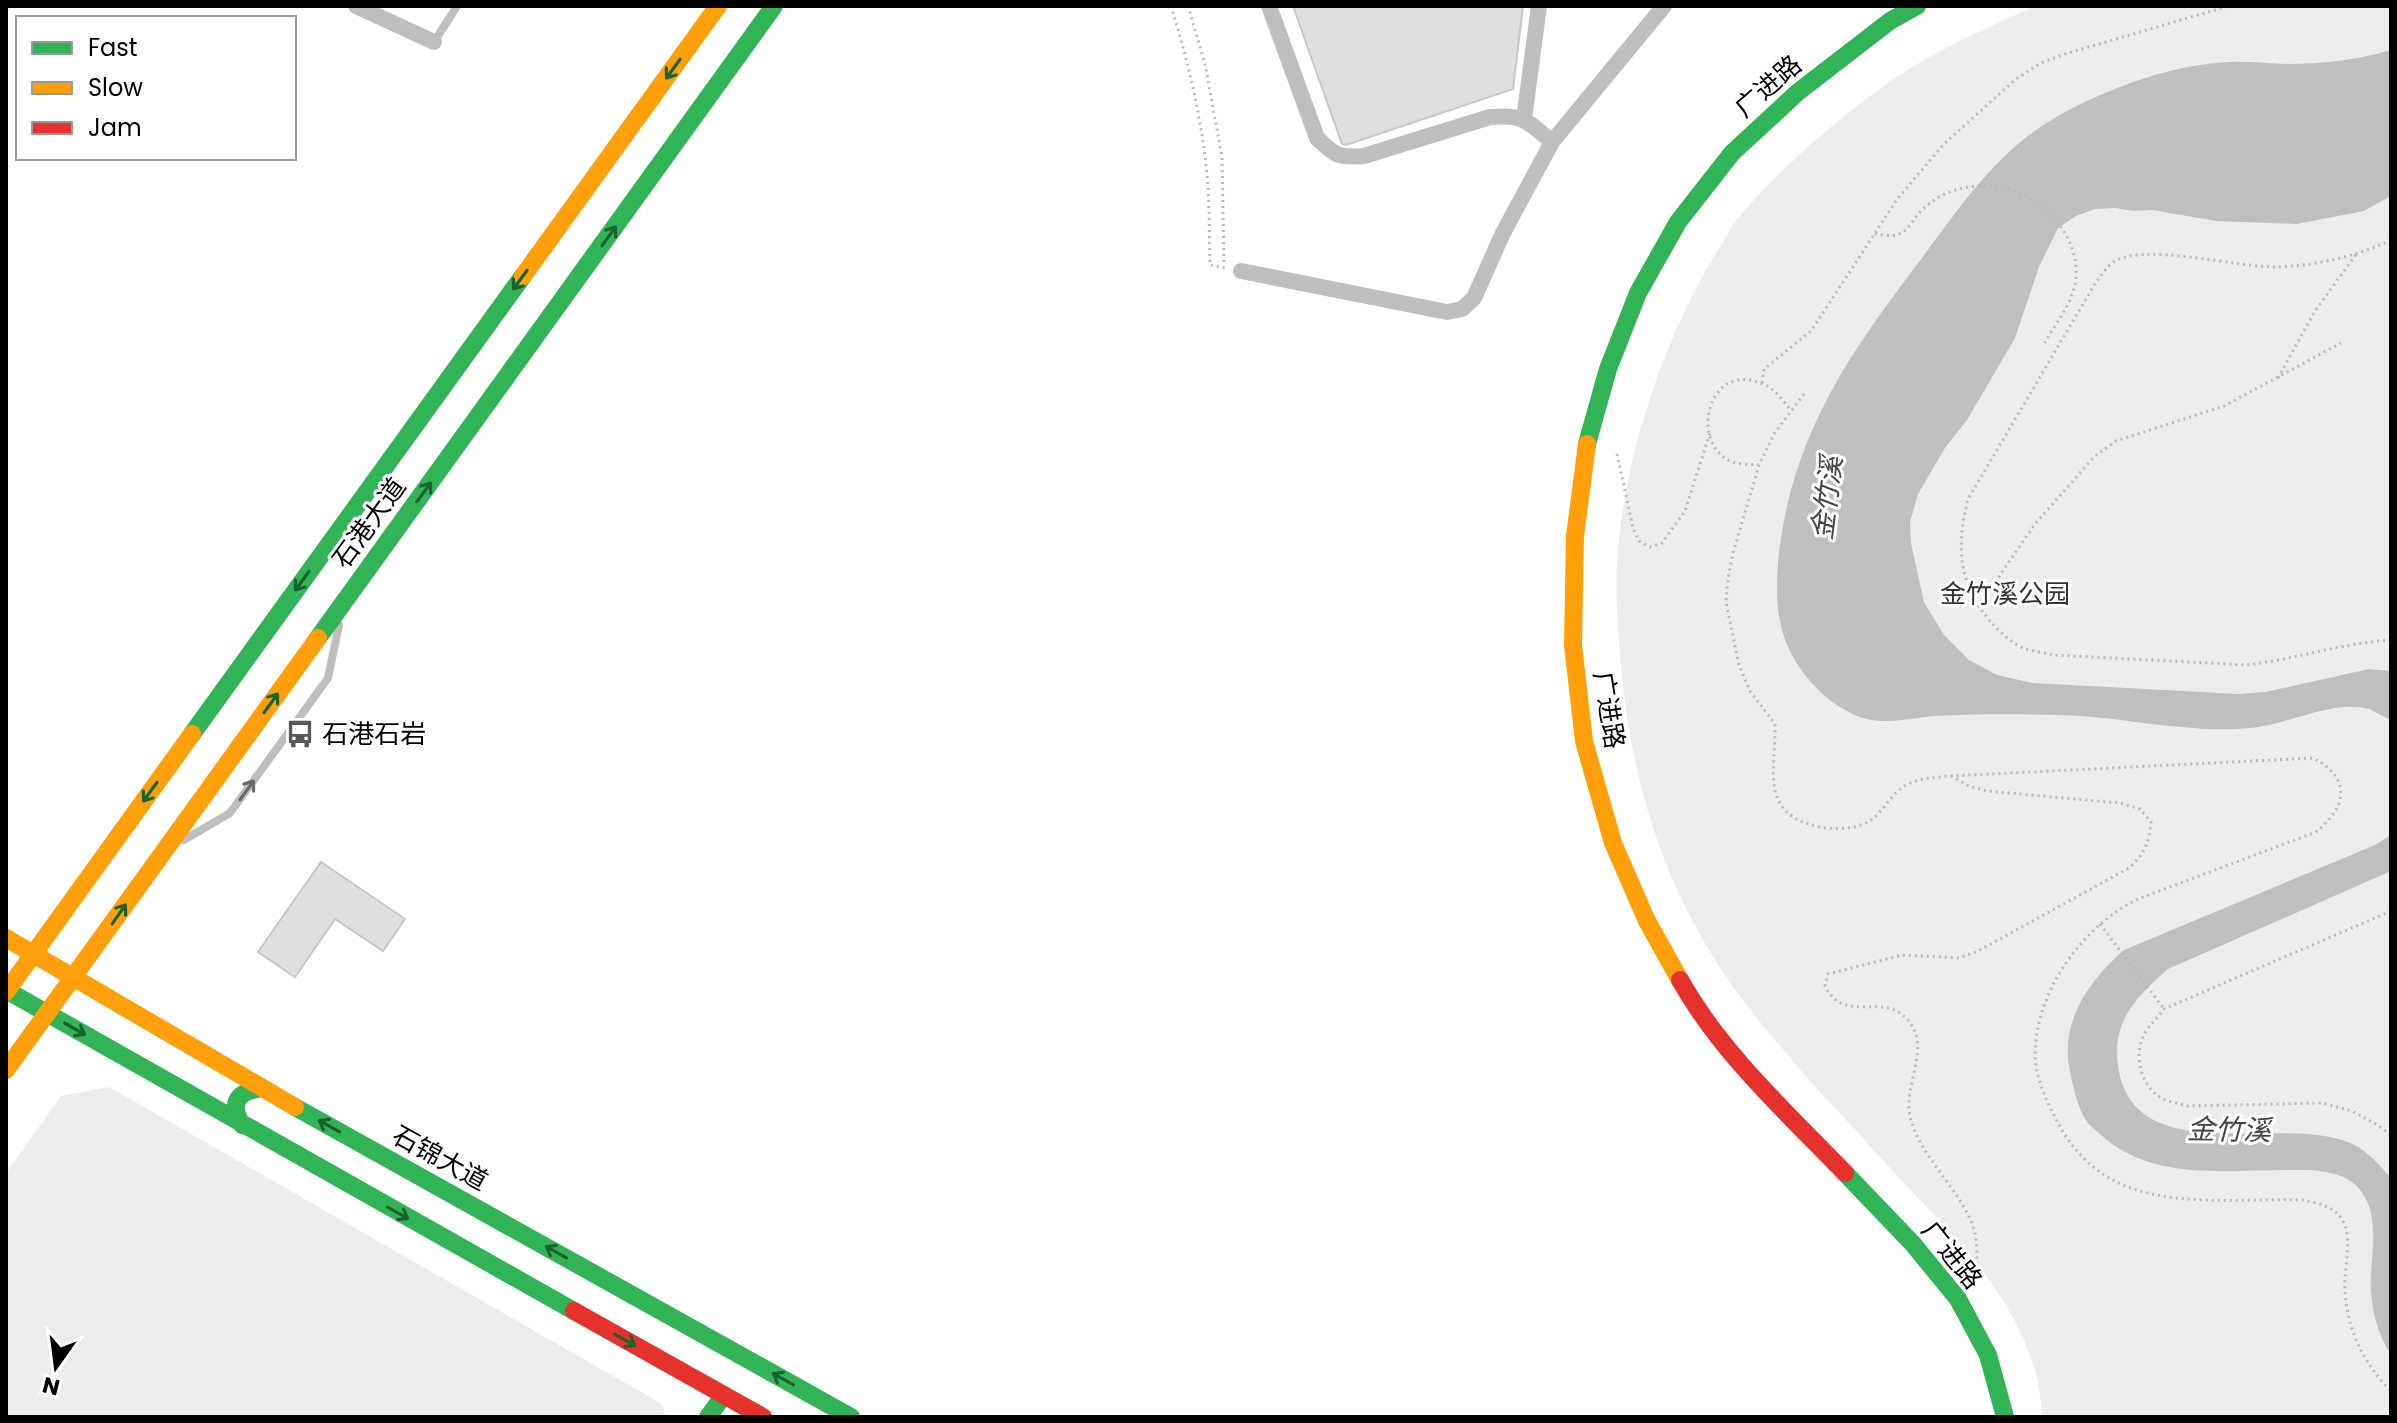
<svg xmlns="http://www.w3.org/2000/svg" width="2397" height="1423" font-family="Poppins,'Noto Sans SC',sans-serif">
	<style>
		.green { fill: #ececec }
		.water { fill: #bfbfbf }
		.building { fill: #dfdfdf; stroke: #c7c7c7; stroke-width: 2 }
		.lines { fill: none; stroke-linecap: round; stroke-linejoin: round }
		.path { stroke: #b9b9b9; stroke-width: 3; stroke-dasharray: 2 4; stroke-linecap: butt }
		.lane { stroke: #bebebe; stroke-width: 8 }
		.street { stroke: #bebebe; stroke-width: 16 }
		.fast { stroke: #30b455; stroke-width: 18 }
		.slow { stroke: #ff9f0a; stroke-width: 18 }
		.jam { stroke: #e5322d; stroke-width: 18 }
		.oneway { stroke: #1a632f }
		.oneway2 { stroke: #686868 }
		.labels { text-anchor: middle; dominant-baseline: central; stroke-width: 6; stroke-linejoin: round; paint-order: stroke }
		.street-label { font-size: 26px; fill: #000; stroke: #fff }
		.park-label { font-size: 26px; fill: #333; stroke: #fff }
		.poi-label { font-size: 26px; fill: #000; stroke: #fff; text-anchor: start }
		.water-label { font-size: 28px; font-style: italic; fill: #444; stroke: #fff }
	</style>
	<rect width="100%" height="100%" fill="#fff"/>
	<!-- green -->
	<path class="green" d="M2035,6H2391V1417H2042C2038,1314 1958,1242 1893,1171C1841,1114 1786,1058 1739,995C1667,897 1631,786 1621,665C1618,631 1615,596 1617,562C1622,491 1640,418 1667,352C1682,314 1700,278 1722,244C1728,234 1733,223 1741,215C1783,166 1836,120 1889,82C1934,51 1985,29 2035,6Z
		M109,1087L662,1404L666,1417H6V1173L61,1096Z"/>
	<!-- water -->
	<path class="water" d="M2391,50V196L2364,211L2297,224L2216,221L2152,210L2133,211L2115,208L2095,209L2076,216L2058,228L2039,267L2015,338L1967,420L1945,448L1918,494L1910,522L1911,543L1924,602L1944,635L1969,660L1997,675L2032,683L2239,694L2266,692L2369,669L2391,671V720C2384,717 2376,712 2369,709C2334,699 2287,725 2250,728C2185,734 2121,716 2057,715C2016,714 1975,714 1935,716C1910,718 1887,725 1863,718C1835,709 1811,686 1796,662C1775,628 1775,592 1779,553C1793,433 1851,351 1922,258C1965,200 2002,144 2069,110C2119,84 2174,65 2230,62C2249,61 2268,64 2287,64C2323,64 2357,60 2391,50Z
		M2391,835V871L2168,969C2137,996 2111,1022 2118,1066C2133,1172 2282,1113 2350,1143C2367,1150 2379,1165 2391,1178V1355C2379,1336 2372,1313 2371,1291C2369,1256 2385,1208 2352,1182C2334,1169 2308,1170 2287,1170C2224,1170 2152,1181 2101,1135C2097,1131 2091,1127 2088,1123C2078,1110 2073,1087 2070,1071C2059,1023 2089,980 2124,950L2375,845Z"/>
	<!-- building -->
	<path class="building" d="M1293,6H1523L1513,89L1346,145L1342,144Z
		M321,862L405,919L383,951L335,919L295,977L258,952Z"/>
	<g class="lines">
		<!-- path -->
		<path class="path" d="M1171,6C1187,58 1200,111 1206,165C1210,198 1209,232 1210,265L1226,268
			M1188,6L1205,64L1222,157L1224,264
			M1875,234C1882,235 1892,237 1899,234C1909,230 1913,219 1920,212C1941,190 1969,183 1999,187C2040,192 2080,236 2076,278C2074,302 2055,324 2044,344
			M2391,240C2358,256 2314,266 2277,267C2238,268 2141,241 2112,263C2106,267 2101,277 2096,282L1968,499C1956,546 1958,583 1990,621C1999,631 2010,642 2023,648C2033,651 2044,653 2053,655L2247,665C2296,659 2342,643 2391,640
			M2278,378L2315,311L2357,253
			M1762,383L1764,369L1811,331L1898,198L1944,144L2016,79L2043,62L2068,53L2229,6
			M1804,394L1774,434L1759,465L1733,553L1728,578L1726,602L1739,665L1750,691L1775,724C1776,771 1758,814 1820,827C1835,830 1855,829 1868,822C1881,814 1888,800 1898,791C1912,778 1932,778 1950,776L2313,758C2352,778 2347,807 2316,832L2138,899C2083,926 2036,990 2035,1054C2035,1077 2047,1102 2058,1123C2070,1146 2088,1166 2111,1179C2165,1209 2241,1198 2302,1200C2318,1203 2336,1206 2344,1223C2351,1239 2346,1261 2345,1278C2343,1321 2361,1361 2391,1391
			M1617,454L1633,528L1639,541L1650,547L1662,543L1685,511L1710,433
			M1759,465C1749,464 1737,465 1728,460C1689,438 1710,360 1763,384C1774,388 1782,400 1790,409
			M1978,607L2035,524L2095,456L2116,441L2224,406L2341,343
			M1951,776L1969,786L1987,791L2120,803L2140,809L2151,822C2149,843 2144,855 2129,868L1978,951L1959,958L1902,955L1828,974L1825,986C1844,1024 1880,993 1905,1017C1934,1045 1903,1082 1910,1116C1918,1153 1956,1186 1971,1221C1979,1240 1977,1261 1976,1282
			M2391,911L2164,1009C2157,1018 2148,1026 2144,1035C2134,1054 2140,1082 2157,1095C2165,1102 2178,1103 2187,1106L2322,1103L2352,1111L2376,1124L2391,1135
			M2100,924L2164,1009"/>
		<!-- lane -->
		<path class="lane" d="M434,42L457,6
			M184,840L230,813L328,678L339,625"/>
		<!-- street -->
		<path class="street" d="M356,6L434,42
			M1269,6L1317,138C1335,156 1339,158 1364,156L1490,117C1524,114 1527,121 1552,142
			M1524,119L1539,6
			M1241,271L1447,312L1462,309L1474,298L1503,233L1552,142L1664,6"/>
		<!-- fast -->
		<path class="fast" d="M1587,444L1608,369L1638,293L1678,222L1732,153L1798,92L1890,21L1917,6
			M318,638L774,6
			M192,734L523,276
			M6,990L574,1311
			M295,1107L851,1417
			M242,1125C229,1103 237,1092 261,1088
			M1845,1173L1913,1244L1958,1299L1988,1355L2005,1417
			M708,1417L724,1395"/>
		<!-- slow -->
		<path class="slow" d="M523,276L718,6
			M1587,444L1575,536L1573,645L1584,741L1613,843L1647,921L1680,980
			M6,938L295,1107
			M6,992L192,734
			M6,1070L318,638"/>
		<!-- jam -->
		<path class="jam" d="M1680,980C1721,1053 1787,1113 1845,1173
			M574,1311L763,1417"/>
	</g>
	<!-- one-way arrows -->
	<defs><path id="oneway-shaft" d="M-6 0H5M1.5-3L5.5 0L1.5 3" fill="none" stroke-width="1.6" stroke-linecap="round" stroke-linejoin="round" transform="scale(2)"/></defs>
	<g class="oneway">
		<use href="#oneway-shaft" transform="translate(673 69) rotate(126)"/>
		<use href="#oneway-shaft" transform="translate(609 236) rotate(-54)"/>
		<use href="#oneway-shaft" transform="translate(520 280) rotate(126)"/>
		<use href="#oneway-shaft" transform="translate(424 492) rotate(-54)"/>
		<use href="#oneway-shaft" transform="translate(302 581) rotate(126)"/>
		<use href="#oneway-shaft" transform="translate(271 703) rotate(-54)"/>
		<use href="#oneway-shaft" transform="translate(150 792) rotate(126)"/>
		<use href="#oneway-shaft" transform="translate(119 914) rotate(-55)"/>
		<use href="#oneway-shaft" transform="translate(75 1029) rotate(30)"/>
		<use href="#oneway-shaft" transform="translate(329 1126) rotate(-151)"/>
		<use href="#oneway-shaft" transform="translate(398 1213) rotate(29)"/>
		<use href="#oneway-shaft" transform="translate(556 1252) rotate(-151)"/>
		<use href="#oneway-shaft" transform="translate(625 1340) rotate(29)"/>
		<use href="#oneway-shaft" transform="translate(783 1379) rotate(-151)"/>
	</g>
	<use class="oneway2" href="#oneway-shaft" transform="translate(247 790) rotate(-54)"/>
	<!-- icons -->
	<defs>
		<symbol id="bus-bare" viewBox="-9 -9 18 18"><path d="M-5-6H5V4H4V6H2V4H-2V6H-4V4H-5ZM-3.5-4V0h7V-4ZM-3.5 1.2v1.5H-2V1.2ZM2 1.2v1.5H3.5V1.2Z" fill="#595959" stroke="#fff" stroke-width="2.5" paint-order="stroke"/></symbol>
	</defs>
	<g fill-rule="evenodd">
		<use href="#bus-bare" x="280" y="714" width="40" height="40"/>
	</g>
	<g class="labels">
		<!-- street labels -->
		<g class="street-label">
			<text transform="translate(1768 86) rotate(-41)">广进路</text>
			<text transform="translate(369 523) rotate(-54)">石港大道</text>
			<text transform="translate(1609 710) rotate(81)">广进路</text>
			<text transform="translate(440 1158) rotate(29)">石锦大道</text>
			<text transform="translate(1952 1255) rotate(51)">广进路</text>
		</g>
		<!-- park labels -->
		<g class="park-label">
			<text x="2005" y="594">金竹溪公园</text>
		</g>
		<!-- poi labels -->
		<g class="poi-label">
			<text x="322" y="734">石港石岩</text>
		</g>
		<!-- water labels -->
		<g class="water-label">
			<text transform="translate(1827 498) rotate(-83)">金竹溪</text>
			<text transform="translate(2229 1130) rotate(1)">金竹溪</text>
		</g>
	</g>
	<!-- border -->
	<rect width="2397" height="1423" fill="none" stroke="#000000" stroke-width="16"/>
	<!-- legend -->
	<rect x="16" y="16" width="280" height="144" fill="#ffffff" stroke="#999999" stroke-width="2"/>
	<rect x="32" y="42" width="40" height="12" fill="#30b455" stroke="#999999" stroke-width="2"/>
	<text x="88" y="56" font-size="24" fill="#000000">Fast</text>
	<rect x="32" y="82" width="40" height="12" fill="#ff9f0a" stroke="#999999" stroke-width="2"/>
	<text x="88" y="96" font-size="24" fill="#000000">Slow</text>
	<rect x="32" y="122" width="40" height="12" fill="#e5322d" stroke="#999999" stroke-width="2"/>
	<text x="88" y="136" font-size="24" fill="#000000">Jam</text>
	<!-- north arrow -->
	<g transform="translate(56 1367) rotate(194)" stroke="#ffffff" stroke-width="6" paint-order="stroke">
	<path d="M0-6L14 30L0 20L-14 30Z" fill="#000000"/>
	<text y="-12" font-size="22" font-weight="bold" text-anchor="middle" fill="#000000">N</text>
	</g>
</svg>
